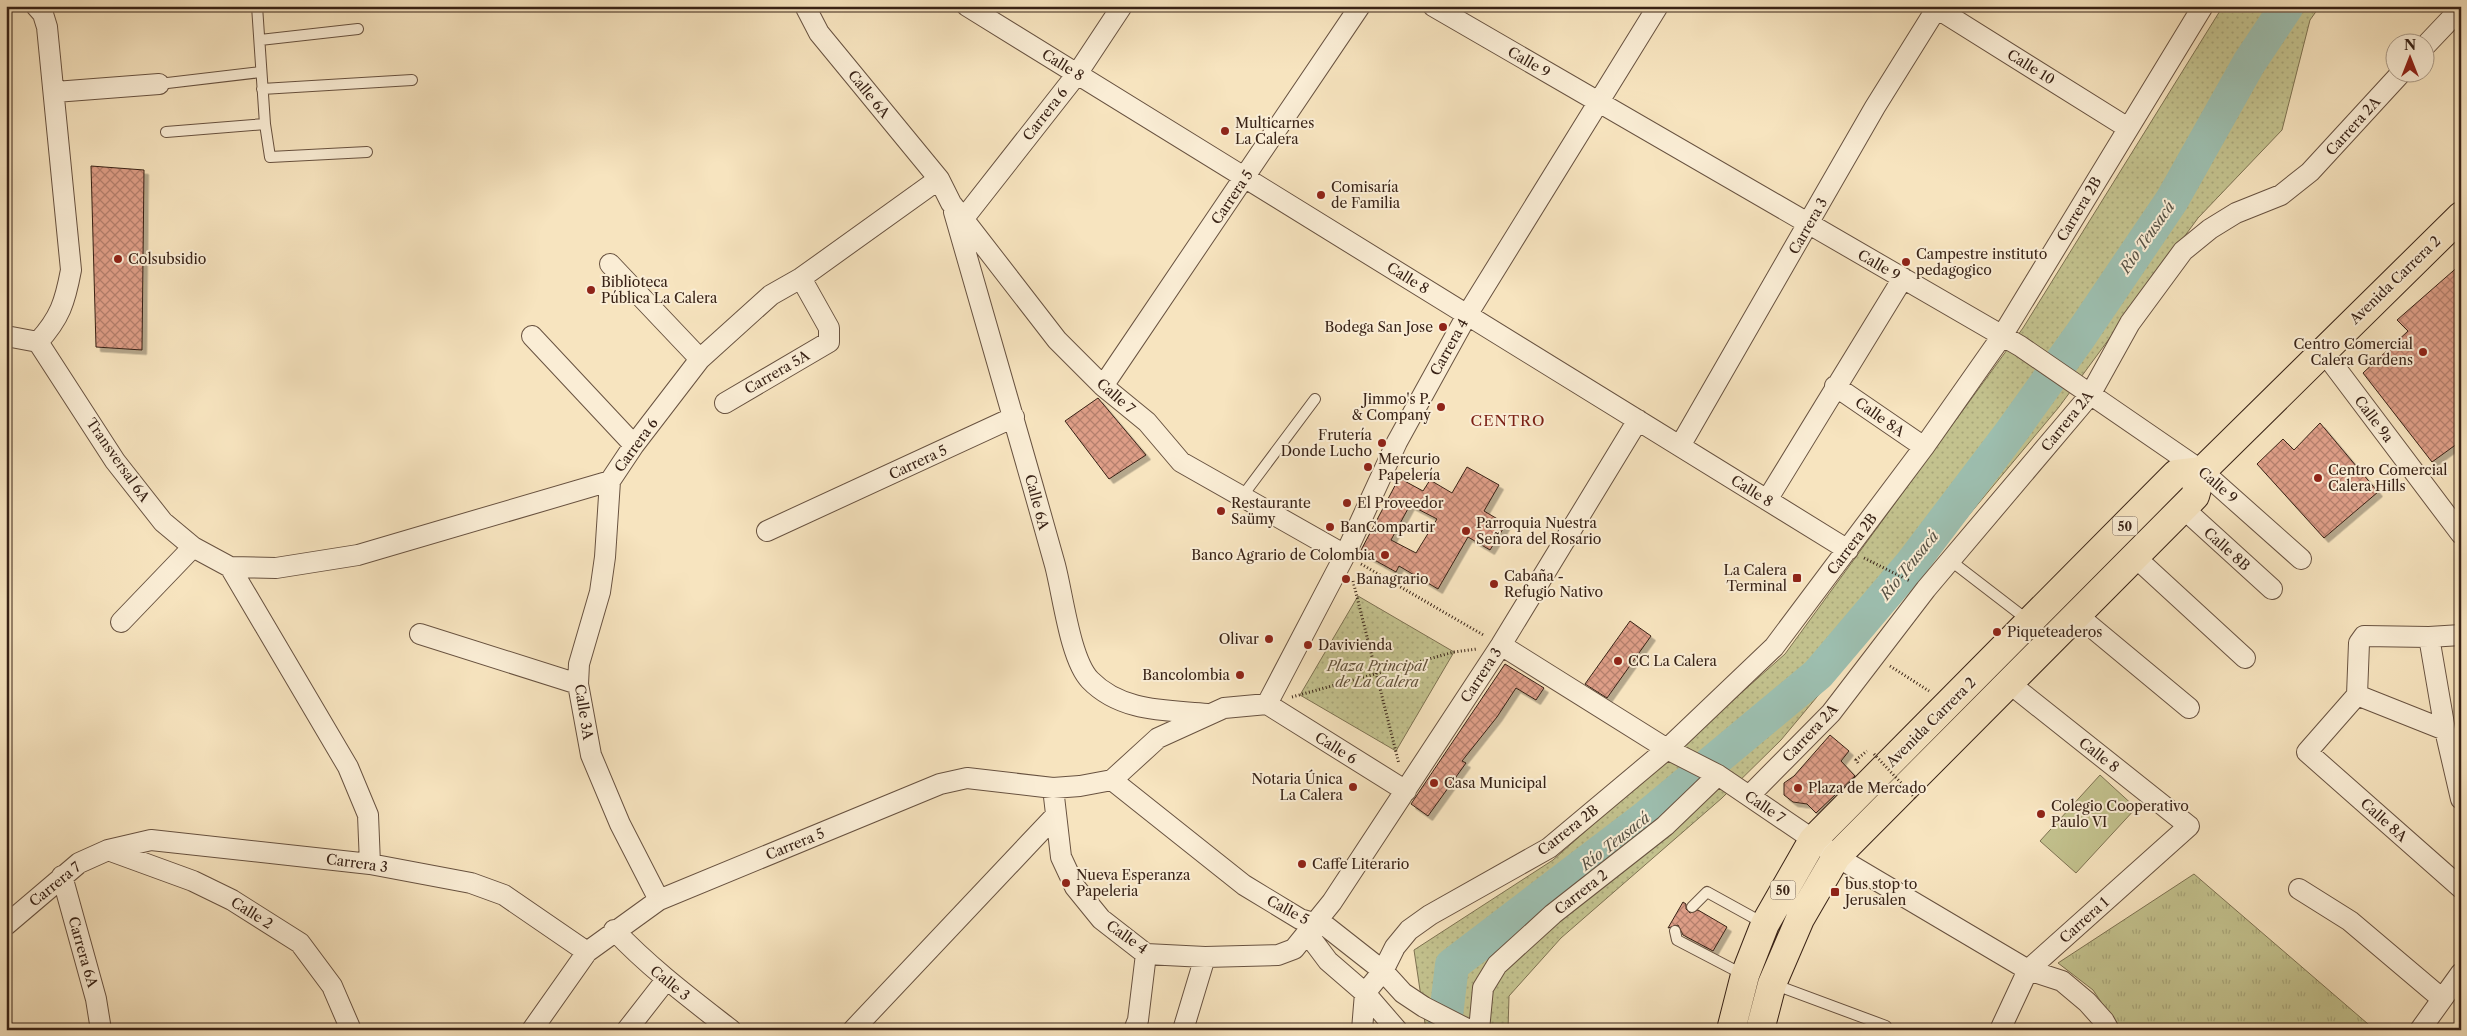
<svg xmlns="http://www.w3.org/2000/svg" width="2467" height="1036" font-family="'Libre Caslon Text',serif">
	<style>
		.grass { fill: url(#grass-tufts); stroke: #7e7252 }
		.park { fill: url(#park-dots); stroke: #7e7252 }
		.garden { fill: #c3c28e; stroke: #7e7252 }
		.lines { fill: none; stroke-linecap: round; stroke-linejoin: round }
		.river { stroke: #9dbfb0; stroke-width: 34 }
		.building { fill: url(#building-cross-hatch); stroke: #382216; fill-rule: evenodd; filter: url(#shadow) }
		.service-casing { stroke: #685240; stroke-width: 12 }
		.minor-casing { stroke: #685240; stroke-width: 22 }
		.primary-casing { stroke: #382216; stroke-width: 30 }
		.path { stroke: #382216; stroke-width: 3; stroke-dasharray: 1 2.5; stroke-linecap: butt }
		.service { stroke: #faedd5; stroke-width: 10 }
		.minor { stroke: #faedd5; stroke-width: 20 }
		.primary { stroke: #f7e4bf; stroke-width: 28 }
		.path-bridge { stroke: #382216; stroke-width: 3; stroke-dasharray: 1 2.5; stroke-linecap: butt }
		.poi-dot { fill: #8f2418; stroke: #faedd5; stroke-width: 2 }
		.labels { text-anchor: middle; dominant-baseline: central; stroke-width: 4; stroke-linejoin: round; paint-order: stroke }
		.shield { fill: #faedd5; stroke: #725f4f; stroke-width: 1 }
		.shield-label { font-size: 12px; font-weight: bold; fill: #382216 }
		.street-label { font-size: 14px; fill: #382216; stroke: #faedd5 }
		.poi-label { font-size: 14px; fill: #382216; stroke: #faedd5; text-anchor: start }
		.park-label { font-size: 14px; font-style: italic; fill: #62523a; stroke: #faedd5 }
		.water-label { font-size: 15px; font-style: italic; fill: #565144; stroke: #faedd5 }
		.neighbourhood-label { font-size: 15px; letter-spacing: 1px; fill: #7a1f14; stroke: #faedd5 }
	</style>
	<defs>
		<pattern id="grass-tufts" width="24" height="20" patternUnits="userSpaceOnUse" patternTransform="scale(1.25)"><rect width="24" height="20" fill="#c3c28e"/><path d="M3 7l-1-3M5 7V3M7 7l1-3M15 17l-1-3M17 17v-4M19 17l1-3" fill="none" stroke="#a8a67a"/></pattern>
		<pattern id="park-dots" width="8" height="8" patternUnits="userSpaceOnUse" patternTransform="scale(1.25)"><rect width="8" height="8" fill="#c3c28e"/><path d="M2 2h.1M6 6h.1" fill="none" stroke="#a8a67a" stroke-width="1.8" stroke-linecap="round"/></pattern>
		<pattern id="building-cross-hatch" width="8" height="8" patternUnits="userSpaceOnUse" patternTransform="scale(1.25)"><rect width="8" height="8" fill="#de9e87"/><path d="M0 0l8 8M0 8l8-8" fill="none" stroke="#b5806d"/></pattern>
		<filter id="shadow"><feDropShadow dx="4.5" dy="4.5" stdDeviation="0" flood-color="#0004"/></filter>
	</defs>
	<rect width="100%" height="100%" fill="#f7e4bf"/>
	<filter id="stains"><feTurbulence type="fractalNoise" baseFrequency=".004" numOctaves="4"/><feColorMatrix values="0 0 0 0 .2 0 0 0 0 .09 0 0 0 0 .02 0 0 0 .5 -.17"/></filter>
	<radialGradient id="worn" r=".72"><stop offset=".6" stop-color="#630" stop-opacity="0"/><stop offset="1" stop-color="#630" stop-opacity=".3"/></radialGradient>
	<!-- grass -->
	<path class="grass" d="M2194,874L2375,1030H2120L2093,990L2058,963Z"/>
	<!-- park -->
	<path class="park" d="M2223,6H2320L2310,20L2282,130L2198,218L2059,407L1781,740L1722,798L1561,938L1509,996L1508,1030H1426L1414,950L1553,860L1785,654L2023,328Z
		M1358,596L1454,652L1396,751L1300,695Z"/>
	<!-- garden -->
	<path class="garden" d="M2100,775L2136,808L2076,873L2040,841Z"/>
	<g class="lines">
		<!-- river -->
		<path class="river" d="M1447,1030L1445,1024L1452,965L1645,818L1818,674L1912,563L2012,431L2080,336L2172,200L2249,63L2287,6"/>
	</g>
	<!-- building -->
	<path class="building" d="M91,166L144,170L142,350L96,347Z
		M2461,264V441L2432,462L2363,373L2408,331L2397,320Z
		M1098,398L1146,455L1109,479L1065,421Z
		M2320,423L2378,492L2324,538L2257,464L2283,439L2294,450Z
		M1467,467L1499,485L1484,511L1506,524L1490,550L1468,537L1438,589L1399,566L1396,572L1360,552L1399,478L1423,491L1430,480L1452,493ZM1410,505L1437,519L1416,553L1391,540Z
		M1630,621L1651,636L1607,698L1585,684Z
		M1505,664L1544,688L1536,700L1516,688L1497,717L1462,761L1466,763L1428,816L1411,804Z
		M1830,735L1849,751L1841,761L1855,776L1816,813L1807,804L1793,802L1784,795V783L1794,776Z
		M1683,902L1686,904V909L1690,913L1698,910L1727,927L1713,951L1683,935L1678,925L1668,928Z"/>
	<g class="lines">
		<defs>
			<path id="service" d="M257,6L265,124L270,157L367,152
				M260,40L358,29
				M159,84L261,72
				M262,89L412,80
				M166,132L265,124
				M1241,498L1315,399
				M1951,561L2029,621
				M1692,907L1707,892L1765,924
				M1675,931L1677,940L1744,975
				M1773,984L1886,1026"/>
			<path id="minor" d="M36,6L43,14L47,27L71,270C65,302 60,318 38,342L115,461L163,522L193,547L230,567L348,767L368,815L370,864
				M805,6L819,33L939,179L951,203L1057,340L1103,386L1147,422L1181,462L1345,555
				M967,6L1848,550
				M1433,6L2020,346L2202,471L2301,559
				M1933,6L2128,128
				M2424,47L2461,8
				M55,92L159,84
				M954,212C988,329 1022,447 1055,565C1063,595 1070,659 1090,680C1121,712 1166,710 1207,714
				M964,218L1077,74L1122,6
				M610,264L700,359
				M6,336L38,342
				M532,336L634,445
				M2323,351L2461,534
				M1103,386L1360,6
				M1835,386L1924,447
				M725,403L829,342V328L801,278
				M1680,446L1875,107L1938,6
				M610,481L605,557L600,592L579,664L578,684L591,755L620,824L659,900
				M1767,500L1903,278
				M2183,508L2272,589
				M767,531L1014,417
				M2135,557L2245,658
				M230,567L276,568L358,555L610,481L634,445L700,359L771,295L801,278L939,179
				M2077,615L2189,708
				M121,622L193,547
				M420,634L578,684
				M2461,635L2429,637L2364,636L2359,643L2357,695L2307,752L2461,888
				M2429,637L2445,730L2461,799
				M1501,645L1667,749L1718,775L1849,864L2028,970L2062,981L2087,1002L2104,1021L2109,1030
				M2357,695L2445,730
				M1267,704L1345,555L1397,442L1467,315L1658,6
				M1267,704L1406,791
				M1112,780L1244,885L1300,919L1327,927L1383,971L1403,993L1424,1007L1469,1030
				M1112,780L1158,738L1224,708L1267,704
				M1053,788L1061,857L1075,887L1101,919L1146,954L1205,957L1278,955L1294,949L1332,902L1501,645L1638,420
				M1749,796L1831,713L1926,589L2090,395L2130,323L2183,251L2210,229L2236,213L2281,195L2310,172L2402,72
				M108,850L193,881L232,900L300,943L332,986L351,1030
				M62,876L96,999L101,1030
				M2299,889L2350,921L2441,998
				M6,925L79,863L108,850L151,840L370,864L471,883L504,895L587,952
				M614,930C650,968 690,998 731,1030
				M1307,933L1328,961L1365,993L1397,1030
				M532,1030L587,952L659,900L940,784L967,778L1053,788L1080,786L1112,780
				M627,1030L666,980
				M853,1030L1056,815
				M1134,1030L1138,1020L1146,954
				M1183,1030L1205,957
				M1362,1030L1365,993L1383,971L1395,947L1409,930L1430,915L1549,848L1667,749L1774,647L1924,447L2002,336L2203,6
				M1479,1030L1483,988L1497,965L1553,914L1665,826L1718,775
				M2000,1030L2028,970L2189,826L2009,683
				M2420,1030L2461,973"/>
			<path id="primary" d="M1731,1030L1745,975L1765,924L1813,840L2176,474L2202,471
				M1760,1030L1772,984L1800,919L1836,857L2195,496L2202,471L2461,216"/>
		</defs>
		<!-- service casing -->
		<use href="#service" class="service-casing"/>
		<!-- minor casing -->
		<use href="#minor" class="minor-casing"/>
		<!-- primary casing -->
		<use href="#primary" class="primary-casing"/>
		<!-- path -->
		<path class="path" d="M1864,558L1910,581
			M1361,564L1485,636
			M1353,581L1399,764
			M1890,666L1929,691
			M1292,697L1454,652L1477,649
			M1858,763L1856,760L1867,751"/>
		<!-- service -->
		<use href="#service" class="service"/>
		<!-- minor -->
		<use href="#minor" class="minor"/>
		<!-- primary -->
		<use href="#primary" class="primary"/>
		<!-- path-bridge -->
		<path class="path-bridge" d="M1874,754L1916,799"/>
	</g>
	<!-- markers -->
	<g class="poi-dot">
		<circle cx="1225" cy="131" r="5"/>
		<circle cx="1321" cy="195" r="5"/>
		<circle cx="118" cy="259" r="5"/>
		<circle cx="1906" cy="262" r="5"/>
		<circle cx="591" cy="290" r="5"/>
		<circle cx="1443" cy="327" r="5"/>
		<circle cx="2423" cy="352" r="5"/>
		<circle cx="1441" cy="407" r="5"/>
		<circle cx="1382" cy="443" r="5"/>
		<circle cx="1368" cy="467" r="5"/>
		<circle cx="2318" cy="478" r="5"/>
		<circle cx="1347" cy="503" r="5"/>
		<circle cx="1221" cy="511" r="5"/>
		<circle cx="1330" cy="527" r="5"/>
		<circle cx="1466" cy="531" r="5"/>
		<circle cx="1385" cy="555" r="5"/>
		<rect x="1792" y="573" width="10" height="10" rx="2.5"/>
		<circle cx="1346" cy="579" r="5"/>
		<circle cx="1494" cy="584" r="5"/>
		<circle cx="1997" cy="632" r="5"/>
		<circle cx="1269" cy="639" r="5"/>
		<circle cx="1308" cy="645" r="5"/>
		<circle cx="1618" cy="661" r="5"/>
		<circle cx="1240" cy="675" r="5"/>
		<circle cx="1434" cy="783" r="5"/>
		<circle cx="1353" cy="787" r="5"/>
		<circle cx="1798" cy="788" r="5"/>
		<circle cx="2041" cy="814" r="5"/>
		<circle cx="1302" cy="864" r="5"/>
		<circle cx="1066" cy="883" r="5"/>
		<rect x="1830" y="887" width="10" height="10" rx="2.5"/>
	</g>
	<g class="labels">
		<!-- shield labels -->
		<g class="shield">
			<rect x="2112.5" y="516.5" width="25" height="19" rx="4"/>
			<rect x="1770.5" y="880.5" width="25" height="19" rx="4"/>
		</g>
		<g class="shield-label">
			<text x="2125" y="526">50</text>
			<text x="1783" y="890">50</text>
		</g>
		<!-- street labels -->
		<g class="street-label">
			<text transform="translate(1529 62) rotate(30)">Calle 9</text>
			<text transform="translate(1063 65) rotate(32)">Calle 8</text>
			<text transform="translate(2031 67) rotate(32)">Calle 10</text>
			<text transform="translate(869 94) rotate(51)">Calle 6A</text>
			<text transform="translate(1045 114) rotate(-52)">Carrera 6</text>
			<text transform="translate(2353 126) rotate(-48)">Carrera 2A</text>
			<text transform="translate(1232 197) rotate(-56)">Carrera 5</text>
			<text transform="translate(2079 209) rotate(-59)">Carrera 2B</text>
			<text transform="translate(1808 226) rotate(-60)">Carrera 3</text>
			<text transform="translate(1879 265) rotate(30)">Calle 9</text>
			<text transform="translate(1408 278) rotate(32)">Calle 8</text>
			<text transform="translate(2395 280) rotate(-44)">Avenida Carrera 2</text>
			<text transform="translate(1449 347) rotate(-61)">Carrera 4</text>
			<text transform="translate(777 372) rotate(-30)">Carrera 5A</text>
			<text transform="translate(1116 396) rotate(41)">Calle 7</text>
			<text transform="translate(1880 417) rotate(35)">Calle 8A</text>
			<text transform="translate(2374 419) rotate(53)">Calle 9a</text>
			<text transform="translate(2067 421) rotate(-51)">Carrera 2A</text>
			<text transform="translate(636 445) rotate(-54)">Carrera 6</text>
			<text transform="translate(118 460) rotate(55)">Transversal 6A</text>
			<text transform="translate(918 462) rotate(-25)">Carrera 5</text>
			<text transform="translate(2218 485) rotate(41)">Calle 9</text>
			<text transform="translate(1752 491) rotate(32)">Calle 8</text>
			<text transform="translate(1037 502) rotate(75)">Calle 6A</text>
			<text transform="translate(1852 544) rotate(-53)">Carrera 2B</text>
			<text transform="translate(2227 549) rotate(42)">Calle 8B</text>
			<text transform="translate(1481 675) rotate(-57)">Carrera 3</text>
			<text transform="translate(584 712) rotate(81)">Calle 3A</text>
			<text transform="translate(1931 722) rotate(-45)">Avenida Carrera 2</text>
			<text transform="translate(1810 733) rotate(-47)">Carrera 2A</text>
			<text transform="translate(1336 748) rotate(32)">Calle 6</text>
			<text transform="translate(2099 755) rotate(38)">Calle 8</text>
			<text transform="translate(1765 807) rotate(34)">Calle 7</text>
			<text transform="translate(2384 820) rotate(42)">Calle 8A</text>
			<text transform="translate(1568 830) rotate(-38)">Carrera 2B</text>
			<text transform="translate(795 844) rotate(-22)">Carrera 5</text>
			<text transform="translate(357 863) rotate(8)">Carrera 3</text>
			<text transform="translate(55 884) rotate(-39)">Carrera 7</text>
			<text transform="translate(1581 892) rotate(-38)">Carrera 2</text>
			<text transform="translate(1288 910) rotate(28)">Calle 5</text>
			<text transform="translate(252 913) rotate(32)">Calle 2</text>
			<text transform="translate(2084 920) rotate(-42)">Carrera 1</text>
			<text transform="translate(1127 937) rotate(35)">Calle 4</text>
			<text transform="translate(83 952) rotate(74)">Carrera 6A</text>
			<text transform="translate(670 983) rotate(39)">Calle 3</text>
		</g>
		<!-- poi labels -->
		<g class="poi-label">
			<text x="1235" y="123">Multicarnes<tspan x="1235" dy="16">La Calera</tspan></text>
			<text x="1331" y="187">Comisaría<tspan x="1331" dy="16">de Familia</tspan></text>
			<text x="1916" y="254">Campestre instituto<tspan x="1916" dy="16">pedagogico</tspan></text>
			<text x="128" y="259">Colsubsidio</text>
			<text x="601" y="282">Biblioteca<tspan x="601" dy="16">Pública La Calera</tspan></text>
			<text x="1433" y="327" text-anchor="end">Bodega San Jose</text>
			<text x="2413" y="344" text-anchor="end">Centro Comercial<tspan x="2413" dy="16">Calera Gardens</tspan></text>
			<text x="1431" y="399" text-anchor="end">Jimmo's P.<tspan x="1431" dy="16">&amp; Company</tspan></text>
			<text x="1372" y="435" text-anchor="end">Frutería<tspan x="1372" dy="16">Donde Lucho</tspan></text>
			<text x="1378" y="459">Mercurio<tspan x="1378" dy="16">Papelería</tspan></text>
			<text x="2328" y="470">Centro Comercial<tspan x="2328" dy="16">Calera Hills</tspan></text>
			<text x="1231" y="503">Restaurante<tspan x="1231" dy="16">Saümy</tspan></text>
			<text x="1357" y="503">El Proveedor</text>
			<text x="1476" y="523">Parroquia Nuestra<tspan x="1476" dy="16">Señora del Rosario</tspan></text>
			<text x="1340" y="527">BanCompartir</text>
			<text x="1375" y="555" text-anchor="end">Banco Agrario de Colombia</text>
			<text x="1787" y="570" text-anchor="end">La Calera<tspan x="1787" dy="16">Terminal</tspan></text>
			<text x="1504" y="576">Cabaña -<tspan x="1504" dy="16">Refugio Nativo</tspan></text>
			<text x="1356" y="579">Banagrario</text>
			<text x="2007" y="632">Piqueteaderos</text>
			<text x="1259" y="639" text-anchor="end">Olivar</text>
			<text x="1318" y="645">Davivienda</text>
			<text x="1628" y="661">CC La Calera</text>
			<text x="1230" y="675" text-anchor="end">Bancolombia</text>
			<text x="1343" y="779" text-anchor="end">Notaria Única<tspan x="1343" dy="16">La Calera</tspan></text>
			<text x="1444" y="783">Casa Municipal</text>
			<text x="1808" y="788">Plaza de Mercado</text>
			<text x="2051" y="806">Colegio Cooperativo<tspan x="2051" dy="16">Paulo VI</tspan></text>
			<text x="1312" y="864">Caffe Literario</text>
			<text x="1076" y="875">Nueva Esperanza<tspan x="1076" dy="16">Papeleria</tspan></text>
			<text x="1845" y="884">bus stop to<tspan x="1845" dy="16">Jerusalen</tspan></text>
		</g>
		<!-- park labels -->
		<g class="park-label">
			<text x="1377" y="666">Plaza Principal<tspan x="1377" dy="16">de La Calera</tspan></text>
		</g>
		<!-- water labels -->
		<g class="water-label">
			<text transform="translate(2147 237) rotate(-55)">Río Teusacá</text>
			<text transform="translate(1909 565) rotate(-51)">Río Teusacá</text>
			<text transform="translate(1615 841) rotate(-38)">Río Teusacá</text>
		</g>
		<!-- neighbourhood labels -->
		<g class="neighbourhood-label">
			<text x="1508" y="420">CENTRO</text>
		</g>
	</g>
	<!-- margin -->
	<rect width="2467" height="1036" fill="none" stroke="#f7e4bf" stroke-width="25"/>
	<rect x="8" y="8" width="2452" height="1021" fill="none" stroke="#382216" stroke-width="2.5"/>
	<rect x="12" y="12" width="2442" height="1011" fill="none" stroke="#382216"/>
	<!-- north arrow -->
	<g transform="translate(2410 58)"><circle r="24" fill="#faedd5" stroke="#ac9c89"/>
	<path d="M0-4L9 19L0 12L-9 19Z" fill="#8f2418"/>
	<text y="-8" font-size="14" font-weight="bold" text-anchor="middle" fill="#382216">N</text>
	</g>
	<rect width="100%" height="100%" filter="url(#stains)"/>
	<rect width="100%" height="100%" fill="url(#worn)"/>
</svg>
